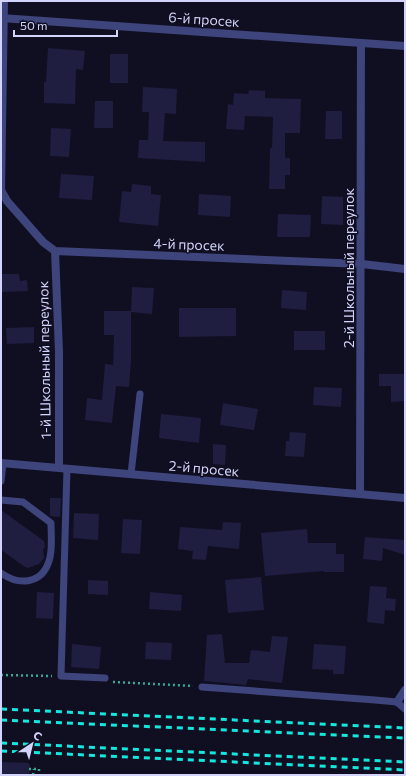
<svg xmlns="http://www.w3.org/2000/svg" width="406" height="776" font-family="Commissioner,sans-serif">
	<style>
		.building { fill: #1f1d40 }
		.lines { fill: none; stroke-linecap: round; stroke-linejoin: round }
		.path { stroke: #38aa93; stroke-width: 2.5; stroke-dasharray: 2 3; stroke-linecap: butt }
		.service { stroke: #3e447c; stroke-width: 7 }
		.minor { stroke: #3e447c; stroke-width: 8 }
		.rail { stroke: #13e7df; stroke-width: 3; stroke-dasharray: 6 5; stroke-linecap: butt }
		.labels { text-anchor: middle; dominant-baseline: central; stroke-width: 3; stroke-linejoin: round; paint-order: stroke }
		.street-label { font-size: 14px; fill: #d3d4fb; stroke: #100f21 }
	</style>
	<rect width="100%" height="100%" fill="#100f21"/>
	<!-- building -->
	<path class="building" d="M48,48L85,51L83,70L76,69L75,104L44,103V82H46Z
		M110,54H128V83H110Z
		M143,87L177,89L176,114L165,113L163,141L205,142V162L138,158L139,140H148L149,112H142Z
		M249,90L265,91V98L301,99L300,133H285V158H290V175H285V189H269L270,148H272L273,117L245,116L244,130L226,129L228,104L233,105L234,93L248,94Z
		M95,101H113V128H94Z
		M326,111H342V139H325Z
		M51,128L71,129L69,157L50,156Z
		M61,174L94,176L92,200L59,198Z
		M132,184L151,186V194L161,195L158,226L119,222L122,191L131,192Z
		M199,194L231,196L230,217L198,215Z
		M322,196L343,197V225L321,224Z
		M278,214L311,215L310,237H277Z
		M1,274H19L20,281L27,280L28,291L1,292Z
		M132,287L154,288L152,314L131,312V361L129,387L116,386L112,423L85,420L87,398L102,400L105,364L113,365L114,335H104V311H131Z
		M282,290L307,292L306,310L281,308Z
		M179,308H236V336L179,337Z
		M34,327V343L7,344L6,328Z
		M294,331H325V350H294Z
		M379,374H405V401L391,402V386H379Z
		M314,387L342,388L341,407L313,405Z
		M223,403L258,409L254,430L220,425Z
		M161,414L201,418L199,443L159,438Z
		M290,432L306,433L304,457L285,456L286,441H289Z
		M213,444L226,445L225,465L213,464Z
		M50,498H61L60,517L50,516Z
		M1,510L44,541L45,547L43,550L44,558L39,564L28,568L25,567L1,550Z
		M74,513L99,514L98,540L73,538Z
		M123,519L142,520L140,554L121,553Z
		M223,522L241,523L239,549L208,546L206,560L192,559L193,551L178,549L180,527L222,530Z
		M307,529L308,543H336V554H344V572H324V571L265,576L261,533Z
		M365,537L405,540V555L383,548L382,561L363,559Z
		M261,577L264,610L228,613L225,580Z
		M88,580L108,581V595L88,594Z
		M370,586L387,587L386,598L396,599L395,611L385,610L384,624L367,622Z
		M37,592L54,593L53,619L36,618Z
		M150,592L182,595L181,611L149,609Z
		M222,634L225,663H249L251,650L270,652L272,636L288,637L282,683L248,679L246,685L204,681L207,635Z
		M146,642L172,643L171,660L145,659Z
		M72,644L101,647L99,669L71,667Z
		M314,644L346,646L344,674H333V670L312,669Z
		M1,762L30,763L29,775L1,774Z"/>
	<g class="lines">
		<!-- path -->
		<path class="path" d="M1,675L52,676
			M113,682L193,686
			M29,769H39V775
			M33,775L34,769"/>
		<!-- service -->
		<path class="service" d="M67,469L61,676L105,678
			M131,474L140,394
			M1,481L3,463
			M1,500L23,502L51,523C51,535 53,550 49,561C42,584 19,586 1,573
			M202,687L375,700L397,702L405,709"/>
		<!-- minor -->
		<path class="minor" d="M1,18L405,46
			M1,190L7,201L43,242L55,251L362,264L405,269
			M1,190L4,1
			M55,251L59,352V468
			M1,463L405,498
			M360,494L361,43
			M397,702L405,690"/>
		<!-- rail -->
		<path class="rail" d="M1,709L405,728
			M1,720L405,738
			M1,743L405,762
			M1,751L405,770"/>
	</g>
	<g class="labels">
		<!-- street labels -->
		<g class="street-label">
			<text transform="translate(204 19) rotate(4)">6-й просек</text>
			<text transform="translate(189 244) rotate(2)">4-й просек</text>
			<text transform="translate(348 268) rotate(-90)">2-й Школьный переулок</text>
			<text transform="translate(44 360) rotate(-91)">1-й Школьный переулок</text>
			<text transform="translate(204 468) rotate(5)">2-й просек</text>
		</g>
	</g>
	<!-- border -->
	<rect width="406" height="776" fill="none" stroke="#d3d4fb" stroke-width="4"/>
	<!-- north arrow -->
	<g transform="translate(32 744) rotate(35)" stroke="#100f21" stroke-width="3" paint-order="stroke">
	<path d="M0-3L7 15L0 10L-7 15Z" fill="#d3d4fb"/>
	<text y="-6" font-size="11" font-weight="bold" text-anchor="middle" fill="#d3d4fb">С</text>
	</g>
	<!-- scale -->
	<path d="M14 30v6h103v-6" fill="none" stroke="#d3d4fb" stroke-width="2"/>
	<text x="20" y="30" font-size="12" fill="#d3d4fb" stroke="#100f21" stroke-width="3" paint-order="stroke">50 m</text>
</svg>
